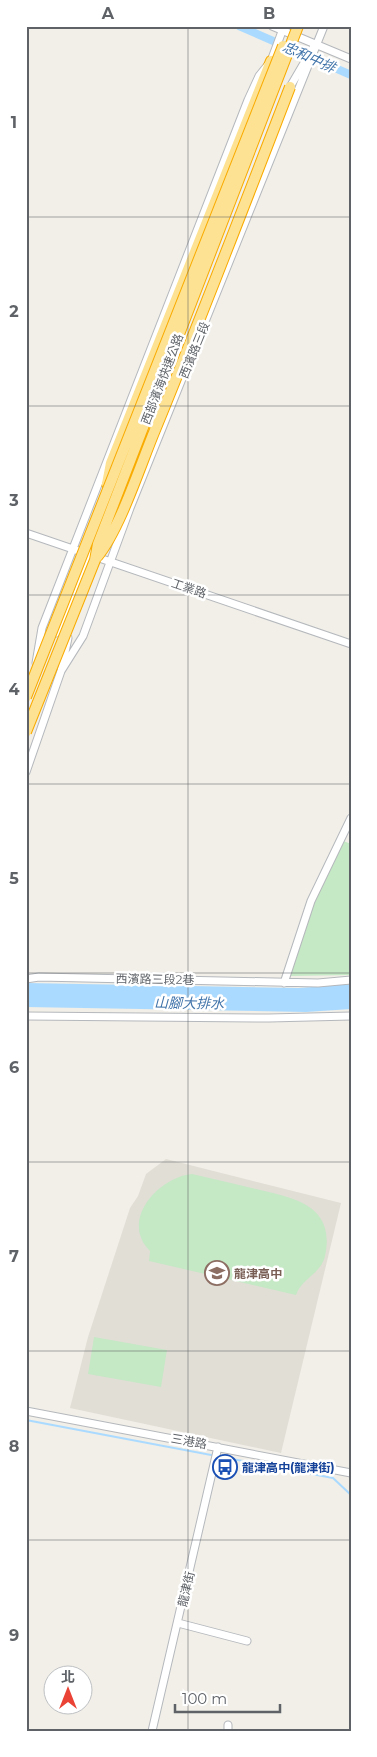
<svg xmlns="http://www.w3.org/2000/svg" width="377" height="1757" font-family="Montserrat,'Noto Sans TC',sans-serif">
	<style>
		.education { fill: #e1ded6 }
		.green { fill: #c5e8c5 }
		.water { fill: #aadaff }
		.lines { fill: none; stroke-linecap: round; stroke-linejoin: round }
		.stream { stroke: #aadaff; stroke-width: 2 }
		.canal { stroke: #aadaff; stroke-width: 8 }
		.minor-casing { stroke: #b5b8bc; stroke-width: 9 }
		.highway-casing { stroke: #f9ab00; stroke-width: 12 }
		.minor { stroke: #fff; stroke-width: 7 }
		.highway { stroke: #fde293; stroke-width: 10 }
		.highway-bridge-casing { stroke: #f9ab00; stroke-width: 12; stroke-linecap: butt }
		.highway-bridge { stroke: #fde293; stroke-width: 10 }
		.grid { fill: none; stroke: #5f6368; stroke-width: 1; stroke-opacity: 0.55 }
		.labels { text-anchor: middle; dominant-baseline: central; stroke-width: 5; stroke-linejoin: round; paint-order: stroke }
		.street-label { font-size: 12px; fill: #5f6368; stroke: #fff }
		.education-label { font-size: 12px; font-weight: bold; fill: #785e54; stroke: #fff; text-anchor: start }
		.transit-label { font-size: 12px; font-weight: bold; fill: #164399; stroke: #fff; text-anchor: start }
		.water-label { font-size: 14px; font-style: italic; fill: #4174aa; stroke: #fff }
		.neatline { fill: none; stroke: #5f6368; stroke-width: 2 }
		.grid-label { font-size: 16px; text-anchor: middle; font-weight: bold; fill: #5f6368 }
	</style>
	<rect width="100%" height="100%" fill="#f1efe8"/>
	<!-- education -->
	<path class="education" d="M166,1159L341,1203L281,1453L70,1408L88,1337L130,1208L138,1196L146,1174Z"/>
	<!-- green -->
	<path class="green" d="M341,840L351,844V975L290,976L294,956L317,883Z
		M192,1174C214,1179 235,1184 256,1189C294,1198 336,1205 325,1256C321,1274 301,1279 296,1295L149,1261L150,1251C119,1220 159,1177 192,1174Z
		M94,1337L167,1350L161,1387L88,1374Z"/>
	<!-- water -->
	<path class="water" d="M26,983L299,988L351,984V1009L306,1012L26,1007Z"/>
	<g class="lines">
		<!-- stream -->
		<path class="stream" d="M26,1420L333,1478L351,1495"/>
		<!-- canal -->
		<path class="canal" d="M239,26L351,75"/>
		<defs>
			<path id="minor" d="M272,26L351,59
				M290,87L314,46
				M26,533L351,644
				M56,633L77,593L96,537
				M36,663L42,628L248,100L259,76L271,61L284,26
				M61,671L83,636L130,508L324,26
				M26,772L61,671L68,638
				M26,979L39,977L318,983L351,980
				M284,983L311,901L351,818
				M26,1016L269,1018L351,1016
				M26,1411L351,1473
				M178,1623L247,1641
				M152,1731L218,1447
				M228,1731V1725"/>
			<path id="highway" d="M107,484L111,463L271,61"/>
		</defs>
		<!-- minor casing -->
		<use href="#minor" class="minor-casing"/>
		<!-- highway casing -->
		<use href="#highway" class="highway-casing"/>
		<!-- minor -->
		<use href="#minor" class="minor"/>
		<!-- highway -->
		<use href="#highway" class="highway"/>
		<defs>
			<path id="highway-bridge" d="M97,557C120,529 140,466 155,430C202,316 246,201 290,87
				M26,697L283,46
				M26,732L95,560L98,544L298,26"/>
		</defs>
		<!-- highway-bridge casing -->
		<use href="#highway-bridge" class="highway-bridge-casing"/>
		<!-- highway-bridge -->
		<use href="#highway-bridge" class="highway-bridge"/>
	</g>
	<!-- grid -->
	<path class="grid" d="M188,26V1731M26,217H351M26,406H351M26,595H351M26,784H351M26,973H351M26,1162H351M26,1351H351M26,1540H351"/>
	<!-- icons -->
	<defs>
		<symbol id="school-ring" viewBox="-11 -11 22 22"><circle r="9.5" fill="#fff" stroke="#8d6e63" stroke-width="1.5"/><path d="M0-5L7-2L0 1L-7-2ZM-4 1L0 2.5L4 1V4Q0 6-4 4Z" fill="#8d6e63"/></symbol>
		<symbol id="bus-ring" viewBox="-11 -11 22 22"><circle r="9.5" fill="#fff" stroke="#1a4fb4" stroke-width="1.5"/><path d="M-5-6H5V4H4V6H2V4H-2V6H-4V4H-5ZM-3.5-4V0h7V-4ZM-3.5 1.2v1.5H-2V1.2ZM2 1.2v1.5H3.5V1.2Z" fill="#1a4fb4"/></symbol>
	</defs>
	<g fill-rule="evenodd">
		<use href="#school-ring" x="203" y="1259" width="28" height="28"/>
		<use href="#bus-ring" x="211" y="1453" width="28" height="28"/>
	</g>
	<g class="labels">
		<!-- street labels -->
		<g class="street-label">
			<text transform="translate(194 350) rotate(-68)">西濱路三段</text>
			<text transform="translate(162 379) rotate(-69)">西部濱海快速公路</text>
			<text transform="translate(189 588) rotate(19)">工業路</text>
			<text transform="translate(155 979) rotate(1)">西濱路三段2巷</text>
			<text transform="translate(189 1441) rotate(10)">三港路</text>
			<text transform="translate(186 1589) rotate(-77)">龍津街</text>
		</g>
		<!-- education labels -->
		<g class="education-label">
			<text x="234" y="1273">龍津高中</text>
		</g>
		<!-- transit labels -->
		<g class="transit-label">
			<text x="242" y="1467">龍津高中(龍津街)</text>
		</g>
		<!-- water labels -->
		<g class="water-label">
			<text transform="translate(309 57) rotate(24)">忠和中排</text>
			<text transform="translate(189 1003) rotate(1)">山腳大排水</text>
		</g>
	</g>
	<!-- border -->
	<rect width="377" height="1757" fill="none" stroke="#ffffff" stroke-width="55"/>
	<!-- north arrow -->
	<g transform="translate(68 1690)"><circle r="24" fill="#ffffff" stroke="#bfc1c3"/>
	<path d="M0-4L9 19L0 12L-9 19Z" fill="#ea4335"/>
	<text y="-8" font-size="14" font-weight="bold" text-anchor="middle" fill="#5f6368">北</text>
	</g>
	<!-- scale -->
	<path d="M175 1704v8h105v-8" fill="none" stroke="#5f6368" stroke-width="2.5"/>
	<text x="182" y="1704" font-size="15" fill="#5f6368" stroke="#ffffff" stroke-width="4" paint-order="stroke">100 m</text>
	<rect x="28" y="28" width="322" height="1702" class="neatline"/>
	<g class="grid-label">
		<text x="108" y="19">A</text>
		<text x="269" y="19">B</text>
		<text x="14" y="128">1</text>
		<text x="14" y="317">2</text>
		<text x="14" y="506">3</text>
		<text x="14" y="695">4</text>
		<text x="14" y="884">5</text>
		<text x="14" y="1073">6</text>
		<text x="14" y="1262">7</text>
		<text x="14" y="1452">8</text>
		<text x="14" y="1641">9</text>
	</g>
</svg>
